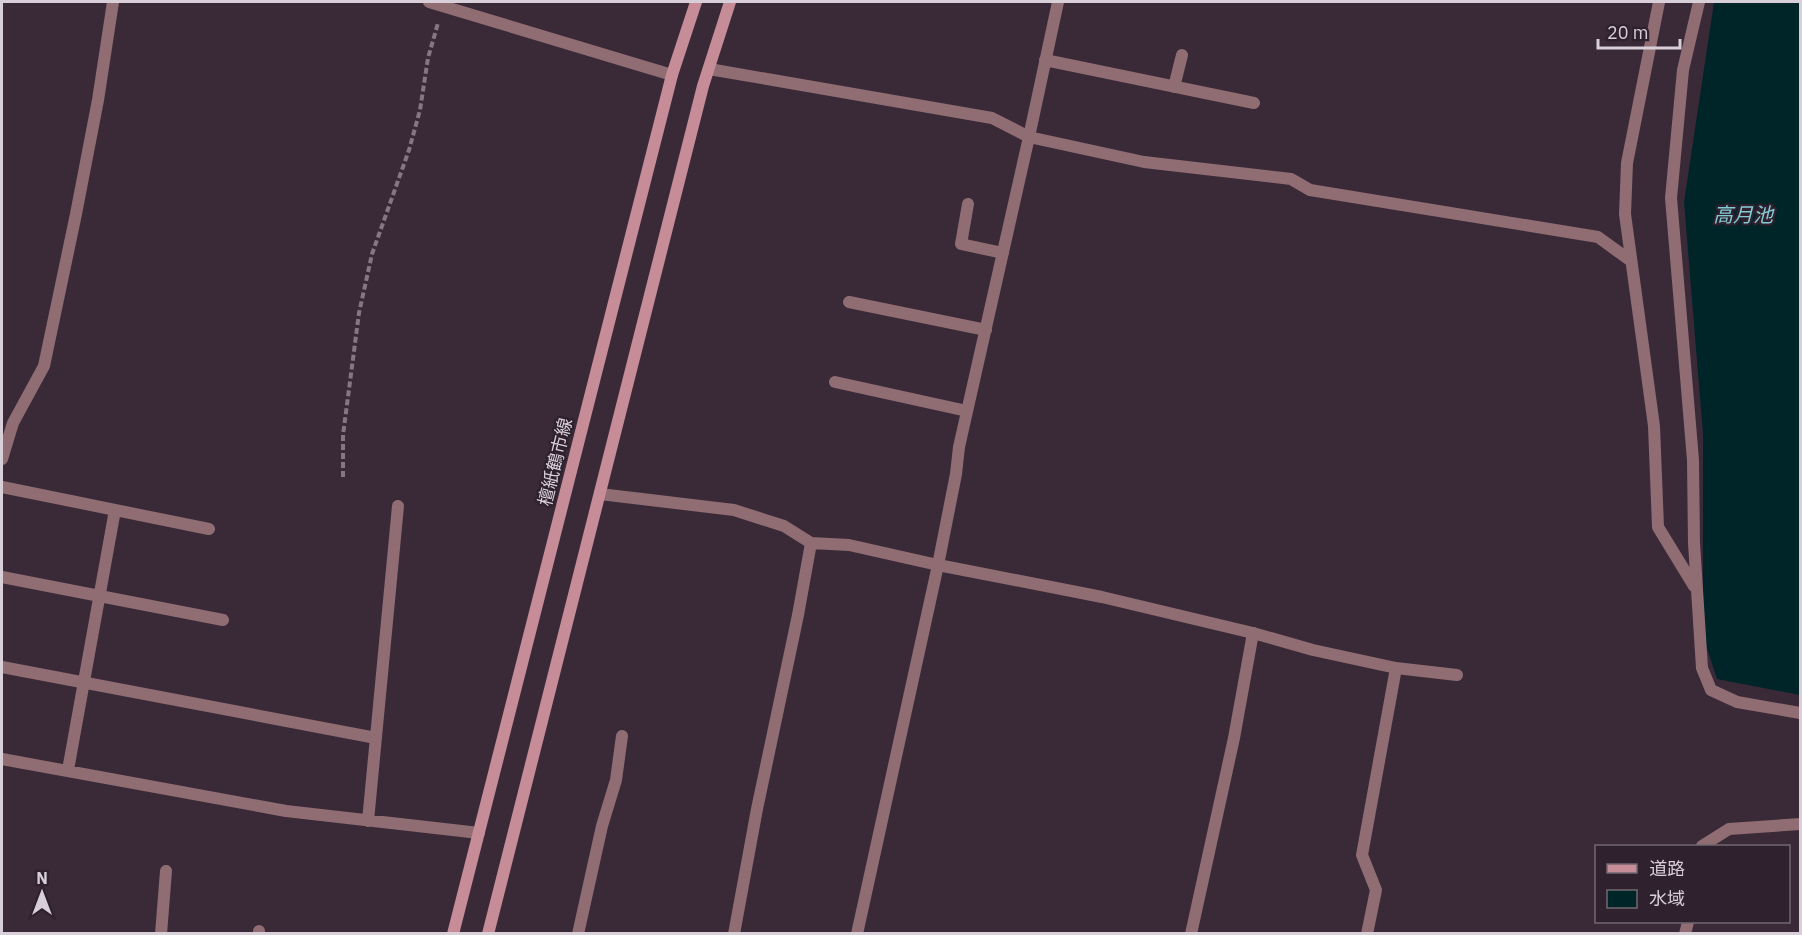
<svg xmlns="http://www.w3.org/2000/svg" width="1802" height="935" font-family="'IBM Plex Sans','Noto Sans JP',sans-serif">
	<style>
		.water { fill: #002529 }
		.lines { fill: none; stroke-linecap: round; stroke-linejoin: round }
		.path { stroke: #847783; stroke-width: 4; stroke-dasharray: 6 3; stroke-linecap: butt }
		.service { stroke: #906c73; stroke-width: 12 }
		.minor { stroke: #906c73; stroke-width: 12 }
		.secondary { stroke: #c68d98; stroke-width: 12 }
		.labels { text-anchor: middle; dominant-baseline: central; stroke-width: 4.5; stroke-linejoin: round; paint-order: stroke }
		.street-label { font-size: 18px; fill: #d9cfd8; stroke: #2f212e }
		.water-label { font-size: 20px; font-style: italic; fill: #84ccd5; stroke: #2f212e }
	</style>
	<rect width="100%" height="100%" fill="#3a2a38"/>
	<!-- water -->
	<path class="water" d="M1714,2H1800V695L1717,679L1703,636V434L1684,202Z"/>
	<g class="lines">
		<!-- path -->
		<path class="path" d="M343,477V435L359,313L372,254L409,150L420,110L428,58L438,23"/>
		<!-- service -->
		<path class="service" d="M600,494L734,510L784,526L811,543L849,545L938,565
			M578,934L602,826L616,780L622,736
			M734,934L757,809L798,615L811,543
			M1191,934L1234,738L1253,633"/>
		<!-- minor -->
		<path class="minor" d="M429,2L672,75
			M1659,2L1627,163L1625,214L1654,426L1658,527L1694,586
			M1699,2L1683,70L1671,198L1693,460L1694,543L1702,668L1711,690L1737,702L1800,713
			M1045,60L1254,103
			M709,69L992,118L1029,137L1144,162L1291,179L1310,190L1598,237L1631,261
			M1174,87L1182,55
			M968,204L961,244L1003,253
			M849,302L986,330
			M835,382L967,411
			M2,459L13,423L44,366L76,214L98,100L113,2
			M2,487L209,529
			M938,565L1102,597L1253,633L1313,650L1396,668L1457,675
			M2,577L223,620
			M2,667L376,738
			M2,759L286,811L479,833
			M68,770L115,510
			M368,821L398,506
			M1702,846L1729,829L1800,824
			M161,934L166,871
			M259,934V931
			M857,934L938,565L956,474L959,447L1029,137L1058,2
			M1367,934L1376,890L1362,855L1396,668
			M1685,934L1688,922"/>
		<!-- secondary -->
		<path class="secondary" d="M453,934L672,75L696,2
			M488,934L703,86L730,2"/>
	</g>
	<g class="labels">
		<!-- street labels -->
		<g class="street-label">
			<text transform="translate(555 462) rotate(-76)">檀紙鶴市線</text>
		</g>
		<!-- water labels -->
		<g class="water-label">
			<text x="1743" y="214">高月池</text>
		</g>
	</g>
	<!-- border -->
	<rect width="1802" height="935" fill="none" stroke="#d9cfd8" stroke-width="6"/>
	<!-- legend -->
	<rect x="1595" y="845" width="195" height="78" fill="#2f212e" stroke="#736772" stroke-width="1.5"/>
	<rect x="1607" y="864" width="30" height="9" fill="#c68d98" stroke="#736772" stroke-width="1.5"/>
	<text x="1649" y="875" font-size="18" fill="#d9cfd8">道路</text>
	<rect x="1607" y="890" width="30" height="18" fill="#002529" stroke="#736772" stroke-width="1.5"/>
	<text x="1649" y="905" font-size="18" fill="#d9cfd8">水域</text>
	<!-- north arrow -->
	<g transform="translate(42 893)" stroke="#2f212e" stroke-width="4.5" paint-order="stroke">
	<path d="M0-4.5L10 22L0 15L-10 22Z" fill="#d9cfd8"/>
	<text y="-9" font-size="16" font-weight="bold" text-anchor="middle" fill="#d9cfd8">N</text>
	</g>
	<!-- scale -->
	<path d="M1598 39v9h82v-9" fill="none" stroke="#d9cfd8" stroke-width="3"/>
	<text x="1607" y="39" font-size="18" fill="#d9cfd8" stroke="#2f212e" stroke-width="4.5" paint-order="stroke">20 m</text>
</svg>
